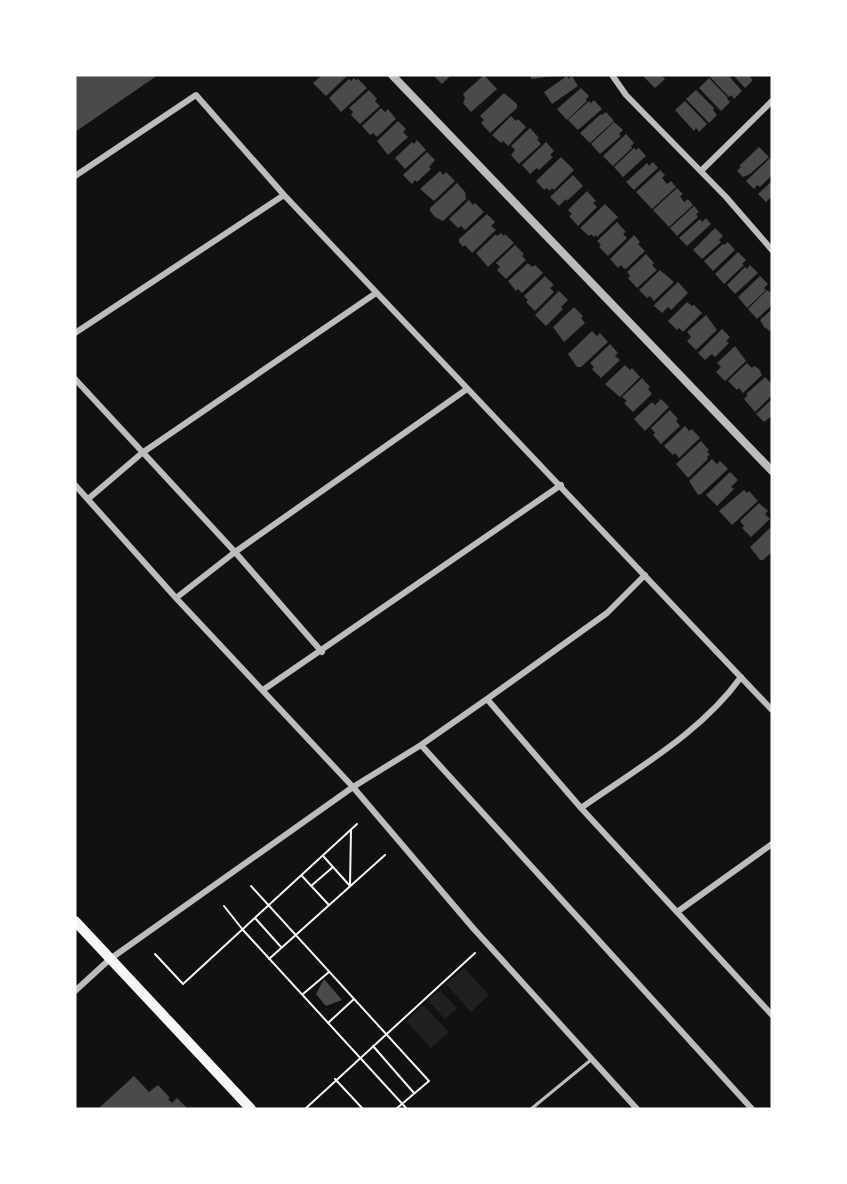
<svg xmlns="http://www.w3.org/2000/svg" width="847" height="1184" font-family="Karla,sans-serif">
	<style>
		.green { fill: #202020 }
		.building { fill: #4a4a4a }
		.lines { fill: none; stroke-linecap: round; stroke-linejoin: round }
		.path { stroke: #f5f5f5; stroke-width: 2 }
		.service { stroke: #bcbcbc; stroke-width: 3 }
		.minor { stroke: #bcbcbc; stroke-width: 6 }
		.tertiary { stroke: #bcbcbc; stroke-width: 8 }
		.primary { stroke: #f5f5f5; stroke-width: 10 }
	</style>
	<rect width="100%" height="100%" fill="#111"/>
	<!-- green -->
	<path class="green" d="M464,968L489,995L471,1012L446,984Z
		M440,990L457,1008L445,1019L427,1000Z
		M423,1005L449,1032L431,1048L406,1021Z"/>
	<!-- building -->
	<path class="building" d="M75,75H158L75,132Z
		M322,75H344L346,77L326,96L313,83Z
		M433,75H451L442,84Z
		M484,75L497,89L471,112L463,103L465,98L463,94Z
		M531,75H554V76L531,79Z
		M642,75H661L665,79L655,88Z
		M712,75H728L742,91L734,99L731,95L729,97L710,77Z
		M733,75H753L750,77L753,80L745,88Z
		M567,76L568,79L572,76L578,86L552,104L544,92Z
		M354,78L356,80L358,79L367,88L341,112L329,98L349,79L351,81Z
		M709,78L728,98L727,99L730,102L721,111L699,88Z
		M581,88L589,96L586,99L587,101L567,120L557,109Z
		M369,90L377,99L375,101L380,106L360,124L351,115L353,112L349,108Z
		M696,90L714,108L713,110L717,115L709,123L686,99Z
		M504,93L517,104V108L490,133L481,123L484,120L480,116Z
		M594,100L602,109L578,130L568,120L589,101L591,103Z
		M685,101L707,124L699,132L696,128L694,131L675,110Z
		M381,108L385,112L388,109L396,119L377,137L373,133L370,135L362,126Z
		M606,112L614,121L590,143L580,133L601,114L602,115Z
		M511,116L516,121L518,119L526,127L508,146L503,141L501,143L492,135Z
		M398,121L406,129L403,132L408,137L388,155L377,141Z
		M614,122L623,130L619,134L621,136L600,154L591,144Z
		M530,128L539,138L537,139L541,144L519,164L511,155L515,150L511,146Z
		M626,134L634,143L631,146L632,148L613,166L603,156Z
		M417,140L426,150L405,169L395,158L412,142L414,144Z
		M546,142L554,151L550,155L553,157L539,170L537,168L530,174L522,165Z
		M759,147L769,157L750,174L743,177L737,171L741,167L739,166Z
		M634,148L636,150L639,148L646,156L623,177L614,167Z
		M427,152L435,160L429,167L431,169L417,182L415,180L412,184L403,175Z
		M561,157L574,170L554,190L552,188L550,191L547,188L544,190L536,181Z
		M770,158L772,160V175L760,187L757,185L754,189L746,181Z
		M653,162L658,168L634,190L626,182L647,163L649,166Z
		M660,170L665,175L662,178L667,184L671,181L676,187L652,209L636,192Z
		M440,171L443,175L446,172L455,181L434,201L420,189Z
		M573,175L583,186L567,201L566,199L559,206L550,197Z
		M772,181V200L770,198L766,202L758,194Z
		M457,183L465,192L466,199L443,221L435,217L430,211V208Z
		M677,188L683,194L680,196L684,202L688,199L693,205L669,227L653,210Z
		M587,191L596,201L593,203L597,207L578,226L569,216L572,214L568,210Z
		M469,200L473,205L475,203L484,212L465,230L461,226L458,228L449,219Z
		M605,204L618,217L597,237L596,235L594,237L591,234L589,236L580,228Z
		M694,206L699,212L696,214L698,217L677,236L670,228Z
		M487,214L495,222L491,226L496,230L472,253L465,245L463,247L459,242V239Z
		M706,218L711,224L687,246L679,238L700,219L702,222Z
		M617,222L626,232L623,234L627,238L608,256L599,247L601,245L597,241Z
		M715,228L723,236L719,240L721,242L702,259L693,250Z
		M501,233L504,236L505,234L514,243L488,267L476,253L496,234L497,236Z
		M634,235L640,242L638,244L645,251L627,268L624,269L621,265L618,268L610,259Z
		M728,242L735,250L713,271L704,261L723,244L724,245Z
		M515,245L524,254L522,256L526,260L506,279L497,270L500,267L496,263Z
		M738,252L746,260L742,264L744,265L724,284L715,274Z
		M646,254L654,263L652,265L657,270L637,288L628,278L630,276L627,272Z
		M528,263L532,267L535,265L543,273L522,293L518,289L516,291L508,281Z
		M750,265L758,273L735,294L727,285L745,267L747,269Z
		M660,270L674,282L654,301L650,296L647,298L639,290Z
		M545,276L554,285L550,288L554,292L535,311L526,302L528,300L524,296Z
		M760,276L768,284L764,288L766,290L747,308L738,297Z
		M678,282L688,293L671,310L668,307L662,313L654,306L655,304Z
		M772,289V305L757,319L748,309L767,290L769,292Z
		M559,291L568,300L561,307L563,309L546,326L535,315Z
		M687,302L692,306L694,305L702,313L683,332L679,328L677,330L668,321Z
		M574,307L583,316L581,318L585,323L564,342L553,327Z
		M772,309V329L770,331L764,327L760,320Z
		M706,315L717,330L696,350L687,341L691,337L687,332Z
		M722,329L730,337L726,341L729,343L715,357L712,354L705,360L698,353Z
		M592,331L597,336L600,333L608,342L581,367H577L568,354Z
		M610,344L618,353L615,356L620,360L601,378L592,369L594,367L590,363Z
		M735,346L746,361L725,381L716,372L721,367L717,363Z
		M747,363L752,368L754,366L759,369L762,375L743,393L739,388L737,390L728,381Z
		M625,365L630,370L632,368L640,377L620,397L605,384Z
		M765,377L771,383L772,382V395L755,412L744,399L748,395L746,394Z
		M642,378L650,387L648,389L652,394L633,412L624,403L627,401L622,397Z
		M661,399L669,407L645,431L634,419L652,402L655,405Z
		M772,399V416L764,422L756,414Z
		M670,410L678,419L676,421L680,426L661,444L653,435L655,433L651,428Z
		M685,426L689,431L692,429L700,438L679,458L675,453L673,455L664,446Z
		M701,441L709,450L707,452L710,454L707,457L708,459L688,478L676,464Z
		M712,459L717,464L720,461L728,469L701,494L698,495L689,481Z
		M730,472L738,480L731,487L734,489L717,506L706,495Z
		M744,490L747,493L749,491L758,501L732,525L719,511Z
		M759,503L768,511L765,514L770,519L751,537L742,528L744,526L740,521Z
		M772,526V552L763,560H760L750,547Z
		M324,979L342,1000L326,1006L316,994Z
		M134,1076L149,1092L158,1085L170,1098L168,1099L172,1103L177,1098L188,1109H98Z"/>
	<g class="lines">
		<!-- path -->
		<path class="path" d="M324,857L350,886
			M302,876L328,904
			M350,885L351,830
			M251,886L429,1081L396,1109
			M311,886L333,867
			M224,906L243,930L407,1109
			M255,918L281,947
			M155,954L183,984L357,824
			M269,959L385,855
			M303,994L329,972
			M328,1023L354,999
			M373,1046L414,1093
			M335,1079L363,1109
			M305,1109L475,953"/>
		<!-- service -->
		<path class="service" d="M531,1109L592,1059"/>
		<!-- minor -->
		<path class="minor" d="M612,75L626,95L726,197L772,250
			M701,171L772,101
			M75,176L196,95L284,195L772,710
			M75,333L284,195
			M75,379L235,552L322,652
			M75,485L176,598L353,787L473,928L637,1109
			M88,499L142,453L376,293
			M176,598L235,552L467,389
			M263,690L561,485
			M487,699L581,808L772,1015
			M421,745L752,1109
			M581,808C636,769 701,733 741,677
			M677,912L772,844
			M75,991L110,959L353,787L421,745L487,699L607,613L645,575"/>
		<!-- tertiary -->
		<path class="tertiary" d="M392,75L772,471"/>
		<!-- primary -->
		<path class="primary" d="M75,921L251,1109"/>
	</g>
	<!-- border -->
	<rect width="847" height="1184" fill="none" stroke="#ffffff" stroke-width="153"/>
</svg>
